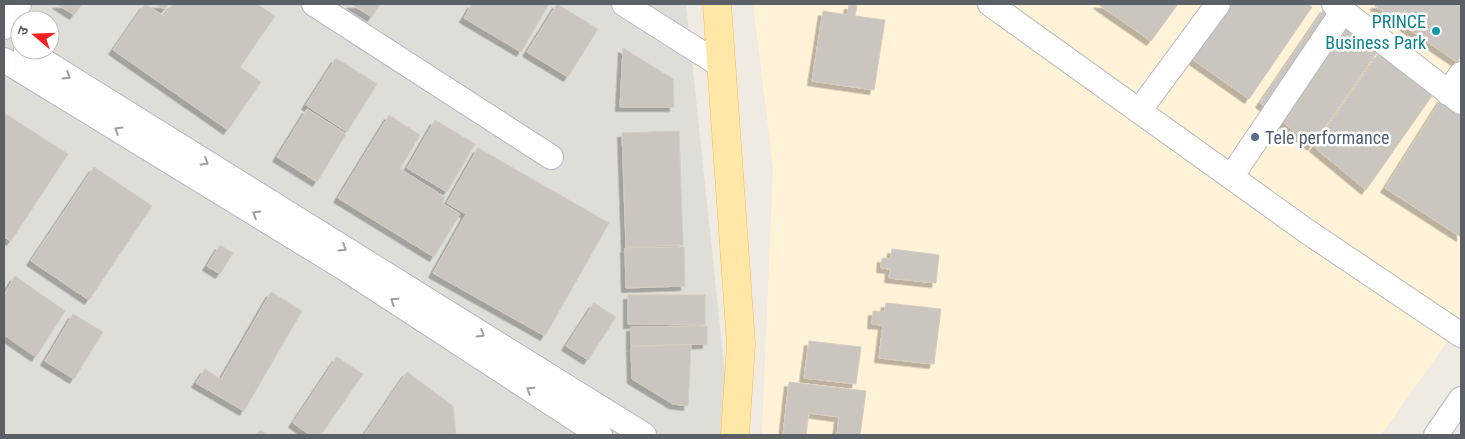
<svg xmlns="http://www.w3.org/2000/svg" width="1465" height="439" font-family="'Roboto Condensed','Noto Sans Devanagari',sans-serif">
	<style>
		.commercial { fill: #fff2d7 }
		.industrial { fill: #dfddd7; fill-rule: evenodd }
		.building { fill: #cac5bf; stroke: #d4ccc0; filter: url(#shadow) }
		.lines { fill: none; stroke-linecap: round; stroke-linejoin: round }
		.minor-casing { stroke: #b5b9be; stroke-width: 26 }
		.major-casing { stroke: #febb4c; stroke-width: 29 }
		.minor { stroke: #fff; stroke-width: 24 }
		.major { stroke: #ffe8a7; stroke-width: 28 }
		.oneway { stroke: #9ca0a3 }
		.culture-dot { fill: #0f9aa8; stroke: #fff; stroke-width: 2 }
		.service-dot { fill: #5c6f8a; stroke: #fff; stroke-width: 2 }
		.labels { text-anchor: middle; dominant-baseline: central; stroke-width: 5; stroke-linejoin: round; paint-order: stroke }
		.culture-label { font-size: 18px; fill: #0d838f; stroke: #fff; text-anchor: end }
		.service-label { font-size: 18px; fill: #4e5e75; stroke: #fff; text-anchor: start }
	</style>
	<defs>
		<filter id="shadow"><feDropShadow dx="-4.5" dy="4.5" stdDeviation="0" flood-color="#0004"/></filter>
	</defs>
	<rect width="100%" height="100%" fill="#efebe2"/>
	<!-- commercial -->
	<path class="commercial" d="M753,4H1461V322L1381,435H762L773,167Z"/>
	<!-- industrial -->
	<path class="industrial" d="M29,4H686L727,393L721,435H4V44ZM20,20H50V50H20Z"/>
	<!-- building -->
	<path class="building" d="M57,4H82L74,15Z
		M145,4L164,16L173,4H257L275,16L240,67L261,82L228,130L113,50Z
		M156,4H169L165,9Z
		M351,4H380L372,17Z
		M472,4H549L521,52L464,18Z
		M557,4L598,29L568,77L527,52Z
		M1098,4H1178L1151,41Z
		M1219,4H1307L1312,7L1249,99L1185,54Z
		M1376,4H1461V56L1457,62L1375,6Z
		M849,5L857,6L855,16L885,20L874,90L812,81L823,11L847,15Z
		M1325,8L1380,48L1312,146L1260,103Z
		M623,48L673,79L674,107H620Z
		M1379,53L1434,93L1366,190L1314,147Z
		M336,58L377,84L347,132L306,105Z
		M1442,98L1461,110V237L1385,188Z
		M307,109L346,134L317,182L277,157Z
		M4,113L68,154L11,241L4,237Z
		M389,115L420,135L400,169L445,197L442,203L460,214L434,257L338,198Z
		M435,120L475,144L447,192L407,168Z
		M679,131L683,245L626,247L622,133Z
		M478,148L609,223L545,336L433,273L466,214L447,203Z
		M94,167L152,206L89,300L31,261Z
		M220,245L233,253L220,274L207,266Z
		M684,247L685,286L626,288L625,248Z
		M892,249L939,255L936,283L889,278L890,269L881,268L882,258L891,259Z
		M15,276L65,311L36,357L4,335V295Z
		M271,292L302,311L244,411L196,383L205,369L221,379Z
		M628,295H705V325L628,324Z
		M594,303L616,317L588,360L566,346Z
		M886,303L941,309L934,364L879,358L883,325L872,324L873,311L884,312Z
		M73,314L103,332L74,379L45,361Z
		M707,326V344L631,346V327Z
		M809,341L861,347L856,384L804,378Z
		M691,344L688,406L673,404L632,379L631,347Z
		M337,357L363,374L321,435H310L293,423Z
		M407,372L453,406L456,435H364Z
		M789,382L866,391L860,435H837L839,417L809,413L806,435H783Z
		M260,430L267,435H256Z"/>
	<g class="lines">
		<defs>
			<path id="minor" d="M314,4L551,157
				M624,4L722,66
				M990,4L1305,230L1461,335
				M1334,4L1461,102
				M4,27L19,4
				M26,50L644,435
				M4,60L344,268L600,435
				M1448,93L1461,74
				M1139,111L1218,4
				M1231,177L1343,11
				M1436,435L1461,399"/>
			<path id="major" d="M717,4L741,344L735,435"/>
		</defs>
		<!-- minor casing -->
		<use href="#minor" class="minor-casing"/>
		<!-- major casing -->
		<use href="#major" class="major-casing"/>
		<!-- minor -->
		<use href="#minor" class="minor"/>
		<!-- major -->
		<use href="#major" class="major"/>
	</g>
	<!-- one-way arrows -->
	<defs><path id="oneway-chevron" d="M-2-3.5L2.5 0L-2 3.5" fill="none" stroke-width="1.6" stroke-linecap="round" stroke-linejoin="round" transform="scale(1.25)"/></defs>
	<g class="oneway">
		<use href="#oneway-chevron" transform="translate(67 76) rotate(32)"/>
		<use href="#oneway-chevron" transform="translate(118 130) rotate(-149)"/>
		<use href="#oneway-chevron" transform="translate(205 162) rotate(32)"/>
		<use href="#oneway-chevron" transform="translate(256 214) rotate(-149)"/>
		<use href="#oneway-chevron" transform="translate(343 248) rotate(32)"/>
		<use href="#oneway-chevron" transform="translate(394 301) rotate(-147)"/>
		<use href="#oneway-chevron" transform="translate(481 334) rotate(32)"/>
		<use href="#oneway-chevron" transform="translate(530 390) rotate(-147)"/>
	</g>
	<!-- markers -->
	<circle class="culture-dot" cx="1436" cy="31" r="5"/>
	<circle class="service-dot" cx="1255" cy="137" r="5"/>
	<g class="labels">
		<!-- culture labels -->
		<g class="culture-label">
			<text x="1426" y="21">PRINCE<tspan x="1426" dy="21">Business Park</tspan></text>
		</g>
		<!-- service labels -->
		<g class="service-label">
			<text x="1265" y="137">Tele performance</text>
		</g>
	</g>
	<!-- border -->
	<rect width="1465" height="439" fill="none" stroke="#5a6065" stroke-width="10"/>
	<!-- north arrow -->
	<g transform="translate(35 35) rotate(289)"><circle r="24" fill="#ffffff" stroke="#bdbfc1"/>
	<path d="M0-4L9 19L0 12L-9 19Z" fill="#f91e22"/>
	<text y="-8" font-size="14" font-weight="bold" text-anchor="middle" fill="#5a6065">उ</text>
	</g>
</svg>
